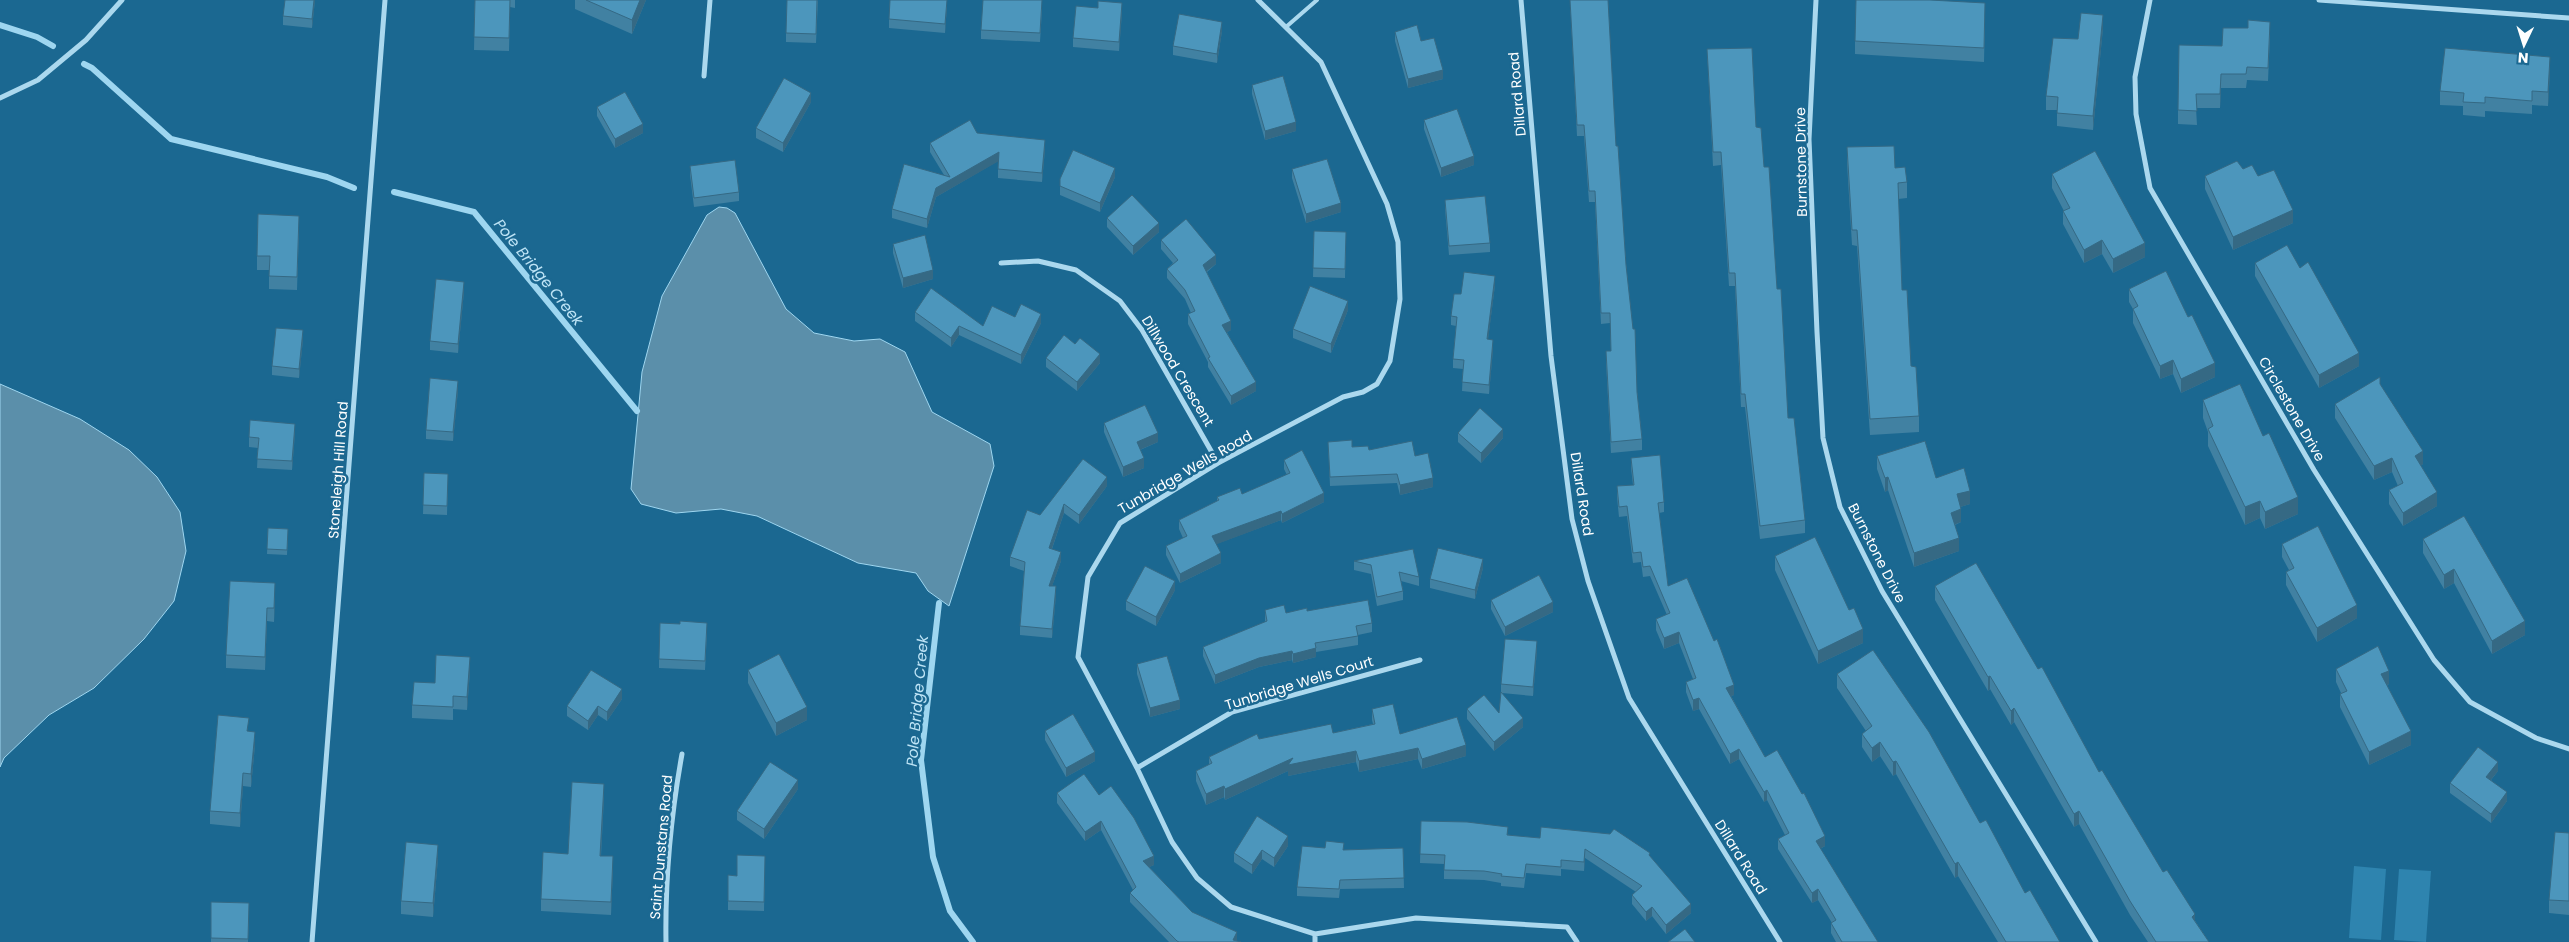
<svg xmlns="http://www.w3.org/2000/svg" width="2569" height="942" font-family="Poppins,sans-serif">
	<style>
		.green { fill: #2e84af }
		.water { fill: #5b8faa; stroke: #9ed6f0 }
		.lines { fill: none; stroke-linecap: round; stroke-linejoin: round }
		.stream { stroke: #9ed6f0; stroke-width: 6 }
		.service { stroke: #abd8ee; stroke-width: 4 }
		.minor { stroke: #abd8ee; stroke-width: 5 }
		.wall { fill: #4181a2 }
		.shaded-wall { fill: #356984 }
		.building { fill: #4c96bc; stroke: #356984 }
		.labels { text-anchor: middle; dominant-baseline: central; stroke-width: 5; stroke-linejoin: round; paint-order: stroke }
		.street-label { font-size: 14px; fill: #fff; stroke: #1b6891 }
		.water-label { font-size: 15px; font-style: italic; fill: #bee4f6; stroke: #1b6891 }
	</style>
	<rect width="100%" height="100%" fill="#1b6891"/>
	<!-- green -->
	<path class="green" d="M2354,866L2386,869L2381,940L2349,938Z
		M2399,869L2431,871L2426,942L2394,940Z"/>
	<!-- water -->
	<path class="water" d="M719,207L727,208L735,213L786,309L814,333L854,341L880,339L905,352L932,412L990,444L994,466L949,606L928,591L916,573L858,563L757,516L721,509L676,513L641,504L631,489L642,372L662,296L707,215Z
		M0,384L80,419L129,450L157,477L180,512L186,551L174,601L144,639L94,688L49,715L4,758L0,767Z"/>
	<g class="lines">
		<!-- stream -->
		<path class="stream" d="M0,25L37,37L53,46
			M84,64L92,68L171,139L327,177L354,188
			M394,192L474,212L637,411
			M939,603L921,760L933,857L950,911L973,942"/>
		<!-- service -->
		<path class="service" d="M1286,27L1317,0"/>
		<!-- minor -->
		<path class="minor" d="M1258,0L1321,62L1387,204L1398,242L1400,299L1390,361L1377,384L1363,392L1343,397L1218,463L1120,523L1088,577L1078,657L1137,768L1172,842L1197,878L1231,907L1315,934L1416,918L1567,927L1577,942
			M1521,0L1551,356L1572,519L1588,581L1629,698L1780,942
			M1816,0L1809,139L1817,332L1823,438L1840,507L1882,591L2096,942
			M2150,0L2135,77L2136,114L2150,188L2314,470L2434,660L2470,702L2536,738L2569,749
			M2319,0L2569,18
			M704,76L710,0
			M0,98L38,80L86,40L122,0
			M1001,263L1038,261L1076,270L1120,301L1142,330L1218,463
			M1137,768L1232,712L1420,660
			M1315,934V942
			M312,942L385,0
			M666,942C665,880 671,815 682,754"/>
	</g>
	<!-- wall -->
	<path class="wall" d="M315,0L312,28L283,25V16Z
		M475,0H515V8L510,7L509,51L474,50Z
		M575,0H646L632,34L575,9Z
		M818,0L816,43L786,42V33Z
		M1570,0L1616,146L1637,392L1642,439V450L1611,453L1606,362V351H1611L1610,323L1601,324L1595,202H1589L1584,136H1577Z
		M947,6L945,33L889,28V19Z
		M1042,9L1040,42L981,39V30Z
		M1122,12L1119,51L1073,47V38Z
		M1985,17L1984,62L1855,54V41Z
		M2103,28L2093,130L2057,126V110H2046V96L2078,39Z
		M1222,31L1217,63L1173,55V46Z
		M1395,32L1421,41L1443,79L1408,88L1395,41Z
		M2270,35L2268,81L2247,80L2246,88H2221L2220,108H2196L2197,125L2178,124V110L2222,46Z
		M1707,49L1756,127L1764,167L1777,289L1788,418L1805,520V533L1760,539L1745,407H1741L1735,286H1729L1721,165L1713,166Z
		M2550,70L2548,106L2532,105V114L2485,111V117L2463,115V106L2440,105V91Z
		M1252,85L1296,131L1265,140L1252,94Z
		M811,102L783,152L756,138V128Z
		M597,107L643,133L615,148L597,116Z
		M1424,120L1474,165L1441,177L1424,129Z
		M977,133L1045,149L1042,182L998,178V161L936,197L927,228L892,218V209L944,175L930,152V143Z
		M1847,147L1895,168L1907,182V198L1898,199L1902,290L1911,366L1919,416V432L1870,435L1857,246L1852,245L1847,163Z
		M690,166L739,192V201L694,207L690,175Z
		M1292,169L1341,212L1306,223L1292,178Z
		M2243,169L2258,176L2293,223L2233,250L2205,189V176Z
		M2052,174L2145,257L2113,273L2102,254L2084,263L2063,224V211H2064L2052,188Z
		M1115,177L1100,212L1060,195V179Z
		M1445,200L1490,243V252L1449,255L1445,209Z
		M1107,218L1159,232L1133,255L1107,227Z
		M299,229L297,290L269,289V270H257V256Z
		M1314,231L1346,232L1345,278L1313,277Z
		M1161,240L1216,264L1207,272L1231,330L1227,332L1256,391L1231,405L1208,367V362L1188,324V314L1191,313L1185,299L1167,278V269L1173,263L1161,249Z
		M893,244L933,279L903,288L893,253Z
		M2255,263L2300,268L2359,366L2319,388L2255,276Z
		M1495,285L1488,339L1493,349L1489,394L1462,391L1463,369L1453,368V359L1456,326L1451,325V316L1461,294Z
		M2129,289L2215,377L2181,393L2173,374L2160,379L2133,323V309L2129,302Z
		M464,291L458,353L430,350V341Z
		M1348,310L1331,353L1293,338V329Z
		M915,312L983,326L1015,317L1041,323L1021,364L959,335L951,347L915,321Z
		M303,339L299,378L272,375V366Z
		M1046,358L1100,363L1077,391L1046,367Z
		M2380,384L2423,464L2420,466L2437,506L2403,526L2389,504V490L2398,486L2392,472L2374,480L2335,418V404Z
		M458,390L453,441L426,439V430Z
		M2203,400L2263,436L2298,514L2265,529L2260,518L2245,525L2208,446V432L2203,418Z
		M1104,423L1158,442L1140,450L1144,468L1123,477L1104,432Z
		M295,433L292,470L257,468L258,448L249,447V437Z
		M1458,433L1503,438L1481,463L1458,442Z
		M1328,442L1369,450L1415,456L1433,487L1400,495L1397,483L1330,486Z
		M1877,456L1936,478L1970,504L1960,507L1961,522L1955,525L1959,551L1914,567L1888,490L1885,492L1877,469Z
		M1631,458L1664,502V512L1659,513L1668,586L1734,695L1731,696L1765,757L1825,846L1820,849L1878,942H1836L1831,933V923H1832L1818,900L1812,903L1778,849V839L1785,835L1767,800L1764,802L1739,759L1730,764L1699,709L1693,711L1686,692V682L1693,679L1679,643L1664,649L1656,630V619L1667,615L1650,576L1643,577L1641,562L1633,563L1627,516L1619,517L1617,497V486L1633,485L1631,468Z
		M1284,460L1324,502L1282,523L1281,520L1216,544L1221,563L1180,583L1166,555V546L1183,538L1179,529V520L1217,501V497L1242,494L1287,475L1284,469Z
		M424,473L448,474L447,515L423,514Z
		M1107,486L1079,524L1064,513L1052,549L1061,561L1052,586L1056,595L1052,638L1020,635V626L1024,571L1010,566V557L1040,515Z
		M268,528L288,529L287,555L267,554Z
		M2423,539L2525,635L2492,654L2454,583L2444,589L2423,553Z
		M2282,544L2357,618L2317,642L2286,585V572L2289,570L2282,557Z
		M1775,556L1863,643L1818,664L1775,570Z
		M1354,561L1419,577V586L1401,581L1403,591V600L1377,606L1371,574L1354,570Z
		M1483,568L1475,599L1430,588V579Z
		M1935,586L2038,669L2099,772L2163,872L2209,942H2148L2130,915L2079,824L2074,827L2014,722L2011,725L1990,689L1988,691L1935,600Z
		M1175,590L1156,626L1126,610V601Z
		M275,597L274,622L267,621L265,670L226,668V655Z
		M1491,600L1553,612L1505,636L1491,609Z
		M1265,610L1286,613L1307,611L1372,623V632L1358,635V645L1316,652V657L1293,663L1292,660L1259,667L1215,684L1203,656V647L1265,622Z
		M707,632L705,670L659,668V659Z
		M1537,650L1533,696L1502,693L1523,727L1494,751L1467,719V709L1499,713L1501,693V684Z
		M1137,664L1180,709L1150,717L1137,674Z
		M2336,669L2389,684L2387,685L2411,745L2369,765L2340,707V694L2341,693L2336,682Z
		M748,670L807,720L776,736L748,683Z
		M470,671L467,710L453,709V720L412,718V705L435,683Z
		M1837,674L1980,823L2025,893L2060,942H1998L1958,876L1955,878L1896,774L1893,776L1880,756L1872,762L1862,747V734L1866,731L1837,688Z
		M622,699L607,721L598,715L588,730L567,716V706Z
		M1372,709L1400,734L1466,756L1422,769L1418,759L1359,772L1356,762L1288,776V771L1225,800L1224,797L1206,805L1196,781V771L1209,765V757L1259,739L1333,733L1373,724L1372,720Z
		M249,731L255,745L251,787L243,786L240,827L210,824V811Z
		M1045,731L1095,761L1066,777L1045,740Z
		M2498,771L2491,780L2507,801L2491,823L2450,793V783Z
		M798,789L764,839L737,820V811Z
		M1057,793L1099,795L1154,865L1149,867L1192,912L1237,941L1241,942H1169L1130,902V893L1133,890L1101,830L1085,841L1057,803Z
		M604,796L601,856L613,868L611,915L541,911V899Z
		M1421,821L1650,857L1691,913L1666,934L1652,916L1646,921L1632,904V895L1636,892L1585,858L1584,871L1561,869V876L1526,873L1524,888L1501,886V883L1484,880L1444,879V864L1420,863Z
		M2569,833V915L2549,913V900Z
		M1288,846L1274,867L1262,859L1252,874L1234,862V853Z
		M1325,848L1344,850L1403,848L1404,888L1340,889L1339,898L1297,896V887Z
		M765,856L764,911L728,910V875L737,876Z
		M438,858L433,917L401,914V901Z
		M211,902L249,903L248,942H211Z"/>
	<!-- shaded-wall -->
	<path class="shaded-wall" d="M314,0H315L312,28V19Z
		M640,0H646L632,34V20Z
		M947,0V6L945,33V24Z
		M1122,3V12L1119,51V42Z
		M2103,15V28L2093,130V116Z
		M1222,22V31L1217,63V54Z
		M2550,57V70L2548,106V92Z
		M1443,70V79L1408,88V79Z
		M2221,74V88L2220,108V94Z
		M811,93V102L783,152V143Z
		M1296,122V131L1265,140V131Z
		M643,124V133L615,148V139Z
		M1045,140V149L1042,182V173Z
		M999,152V161L936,197L927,228V219L936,188Z
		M1474,156V165L1441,177V168Z
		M1115,168V177L1100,212V203Z
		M1341,203V212L1306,223V214Z
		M2293,210V223L2233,250V237Z
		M1159,223V232L1133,255V246Z
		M2102,240V254L2084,263V250Z
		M2145,243V257L2113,273V259Z
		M1216,255V264L1203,274V265Z
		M933,270V279L903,288V278Z
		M1495,276V285L1487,348V339Z
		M464,282V291L458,353V344Z
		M1348,301V310L1331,353V344Z
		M1041,314V323L1021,364V355Z
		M1231,321V330L1222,335V325Z
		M959,326V335L951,347V338Z
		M303,330V339L299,378V369Z
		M1493,340V349L1489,394V385Z
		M2359,353V366L2319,388V375Z
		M1100,354V363L1077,391V382Z
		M2173,360V374L2160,379V366Z
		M2215,363V377L2181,393V379Z
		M458,381V390L453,441V432Z
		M1256,382V391L1231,405V396Z
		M295,424V433L292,470V461Z
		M1503,429V438L1481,463V453Z
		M1158,433V442L1137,451V442Z
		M2423,451V464L2415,470V456Z
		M1144,458V468L1123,477V467Z
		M2392,458V472L2374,480V466Z
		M1107,477V486L1079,524V515Z
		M1888,477V490L1885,492V478Z
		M1433,478V487L1400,495V485Z
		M1970,491V504L1957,508V494Z
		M2437,492V506L2403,526V513Z
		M1324,493V502L1282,523V514Z
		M2298,497V514L2265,529V512Z
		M2260,501V518L2245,525V507Z
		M1064,504V513L1049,557V548Z
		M1961,509V522L1951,526V513Z
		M1281,511V520L1212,546V536Z
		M1959,538V551L1914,567V553Z
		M1061,552V561L1049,595V586Z
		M1221,553V563L1180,583V574Z
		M1483,559V568L1475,599V590Z
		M2454,569V583L2444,589V575Z
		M1175,581V590L1156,626V617Z
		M275,583V597L274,622V608Z
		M1056,586V595L1052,638V629Z
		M1553,602V612L1505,636V627Z
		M2357,605V618L2317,642V628Z
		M267,608V621L265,670V657Z
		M2525,621V635L2492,654V641Z
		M1863,629V643L1818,664V651Z
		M1679,632V643L1664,649V638Z
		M1537,641V650L1533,696V687Z
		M1316,648V657L1293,663V654Z
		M1292,651V660L1259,667L1215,684V675L1259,658Z
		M470,657V671L467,710V697Z
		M2389,671V684L2381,687V674Z
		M1990,676V689L1988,691V677Z
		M1734,685V695L1726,698V688Z
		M622,689V699L607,721V712Z
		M1699,698V709L1693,711V700Z
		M1180,700V709L1150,717V708Z
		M598,706V715L588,730V721Z
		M807,707V720L776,736V723Z
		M2014,708V722L2011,725V711Z
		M1523,718V727L1494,751V742Z
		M2411,731V745L2369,765V752Z
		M255,732V745L251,787V774Z
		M1880,742V756L1872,762V748Z
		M1466,745V756L1422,769V759Z
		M1418,748V759L1359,772V761Z
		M1739,749V759L1730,764V754Z
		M1356,751V762L1288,776V771L1225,800V789L1293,758Z
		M1095,752V761L1066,777V768Z
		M1896,761V774L1893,776V762Z
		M2498,762V771L2486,786V777Z
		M243,773V786L240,827V813Z
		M798,780V789L764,839V829Z
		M604,784V796L600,868V856Z
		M1224,786V797L1206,805V794Z
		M1767,790V800L1764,802V792Z
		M2507,792V801L2491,823V814Z
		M2079,811V824L2074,827V814Z
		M1101,821V830L1085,841V832Z
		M1288,836V846L1274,867V858Z
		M1825,836V846L1816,851V841Z
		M438,845V858L433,917V903Z
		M1585,849V858L1584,871V862Z
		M1262,850V859L1252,874V865Z
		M613,856V868L611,915V902Z
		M1154,856V865L1143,870V861Z
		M1958,862V876L1955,878V864Z
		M1818,889V900L1812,903V893Z
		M1691,904V913L1666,934V925Z
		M1652,907V916L1646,921V912Z
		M2195,914V927L2192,917Z
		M1237,932V941L1233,940Z"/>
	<!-- building -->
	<path class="building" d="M285,0H314L312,19L283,16Z
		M475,0H510L509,38L474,37Z
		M586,0H640L632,20Z
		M787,0H817L816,34L786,33Z
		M890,0H947L945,24L889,19Z
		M983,0H1042L1040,33L981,30Z
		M1570,0H1608L1616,146H1618L1626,265L1633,329H1635L1637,392L1642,439L1611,442L1606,351H1611L1610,313H1601L1595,191H1589L1584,125H1577Z
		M1856,0H1930L1985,3L1984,48L1855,41Z
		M1098,1L1122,3L1119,42L1073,38L1076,6L1098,8Z
		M2081,13L2103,15L2093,116L2057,113L2058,97L2046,96L2053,38L2078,39Z
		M1179,14L1222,22L1217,54L1173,46Z
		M2248,20L2270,22L2268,68L2247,67L2246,74H2221L2220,94H2196L2197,111L2178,110L2179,45L2222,46L2223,28H2248Z
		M1417,25L1421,41L1434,38L1443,70L1408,79L1395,32Z
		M1752,48L1756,127L1761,128L1764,167H1769L1777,289H1781L1788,418H1794L1805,520L1760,526L1745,394H1741L1735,273H1729L1721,152H1713L1707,49Z
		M2445,48L2550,57L2548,92L2532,91V101L2485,97V103L2463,102L2464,93L2440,91Z
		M1283,76L1296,122L1265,131L1252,85Z
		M784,78L811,93L783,143L756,128Z
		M625,92L643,124L615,139L597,107Z
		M1457,109L1474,156L1441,168L1424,120Z
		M970,120L977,133L1045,140L1042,173L998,169L999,152L936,188L927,219L892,209L904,164L950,177L930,143Z
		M1894,146L1895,168L1905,167L1907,182L1898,183L1902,290H1907L1911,366L1916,367L1919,416L1870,419L1857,230H1852L1847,147Z
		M1073,150L1115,168L1100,203L1060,186V179Z
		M2095,151L2145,243L2113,259L2102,240L2084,250L2063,211L2070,208L2052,174Z
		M1327,159L1341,203L1306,214L1292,169Z
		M735,160L739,192L694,198L690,166Z
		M2237,161L2243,169L2252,165L2258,176L2274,170L2293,210L2233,237L2205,176Z
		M1132,195L1159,223L1133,246L1107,218Z
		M1485,196L1490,243L1449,246L1445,200Z
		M258,214L299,216L297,277L269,276L270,256H257Z
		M1186,219L1216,255L1203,265L1231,321L1222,325L1256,382L1231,396L1208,358L1210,357L1188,314L1195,311L1185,290L1167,269L1178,260L1161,240Z
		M1314,231L1346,232L1345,269L1313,268Z
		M925,235L933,270L903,278L893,244Z
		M2287,245L2300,268L2308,262L2359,353L2319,375L2255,263Z
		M2166,271L2188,317L2192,315L2215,363L2181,379L2173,360L2160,366L2133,309L2138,306L2129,289Z
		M1464,272L1495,276L1487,339L1493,340L1489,385L1462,382L1464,360L1453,359L1457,317L1451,316L1454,294H1461Z
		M436,279L464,282L458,344L430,341Z
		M1310,286L1348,301L1331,344L1293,329Z
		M931,288L983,326L992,306L1015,317L1021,304L1041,314L1021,355L959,326L951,338L915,312Z
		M276,328L303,330L299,369L272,366Z
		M1064,335L1075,344L1080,338L1100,354L1077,382L1046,358Z
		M2380,377V384L2423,451L2415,456L2437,492L2403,513L2389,490L2403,483L2392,458L2374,466L2335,404Z
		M430,378L458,381L453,432L426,430Z
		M2240,384L2263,436L2269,433L2298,497L2265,512L2260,501L2245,507L2208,429L2213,426L2203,400Z
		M1145,405L1158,433L1137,442L1144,458L1123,467L1104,423Z
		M1480,408L1503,429L1481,453L1458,433Z
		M250,420L295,424L292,461L257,459L259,438L249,437Z
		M1352,440V447L1368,446L1369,450L1412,441L1415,456L1428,453L1433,478L1400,485L1397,474L1330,477L1328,442Z
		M1925,441L1936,478L1964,468L1970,491L1957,494L1961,509L1951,513L1959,538L1914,553L1888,477L1885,478L1877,456Z
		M1302,450L1324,493L1282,514L1281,511L1212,536L1221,553L1180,574L1166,546L1187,536L1179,520L1219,500L1217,497L1240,488L1242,494L1290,473L1284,460Z
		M1660,455L1664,502L1658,503L1668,586L1687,578L1714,641L1717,639L1734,685L1726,688L1765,757L1777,750L1802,794L1804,793L1825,836L1816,841L1878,942H1842L1831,923L1836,920L1818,889L1812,893L1778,839L1789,833L1767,790L1764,792L1739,749L1730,754L1699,698L1693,700L1686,682L1696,678L1679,632L1664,638L1656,619L1670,613L1650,566L1643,567L1641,552L1633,553L1627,506L1619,507L1617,486L1634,485L1631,458Z
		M1083,459L1107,477L1079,515L1064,504L1049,548L1061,552L1049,586H1056L1052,629L1020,626L1025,562L1010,557L1027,510L1040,515Z
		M424,473L448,474L447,506L423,505Z
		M2464,516L2525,621L2492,641L2454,569L2444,575L2423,539Z
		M2318,526L2357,605L2317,628L2286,572L2294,568L2282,544Z
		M268,528L288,529L287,550L267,549Z
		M1815,537L1849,610L1854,608L1863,629L1818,651L1775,556Z
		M1438,548L1483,559L1475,590L1430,579Z
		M1413,549L1419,577L1399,572L1403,591L1377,597L1371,565L1354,561Z
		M1976,563L2038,669L2042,667L2099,772L2102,770L2163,872L2167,870L2195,914L2192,917L2209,942H2156L2130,901L2079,811L2074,814L2014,708L2011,711L1990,676L1988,677L1935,586Z
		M1145,566L1175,581L1156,617L1126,601Z
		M1539,575L1553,602L1505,627L1491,600Z
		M230,581L275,583L274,608H267L265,657L226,655Z
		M1368,600L1372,623L1356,626L1358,636L1315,643L1316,648L1293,654L1292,651L1259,658L1215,675L1203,647L1267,621L1265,610L1284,605L1286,613L1307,608V611Z
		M680,621L707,623L705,661L659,659L660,623L680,624Z
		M1505,639L1537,641L1533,687L1501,684Z
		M2378,646L2389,671L2381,674L2411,731L2369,752L2340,694L2347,691L2336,669Z
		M1873,650L1929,732L1980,823L1986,820L2025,893L2030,890L2060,942H2006L1958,862L1955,864L1896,761L1893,762L1880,742L1872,748L1862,734L1872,726L1837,674Z
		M779,654L807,707L776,723L748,670Z
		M436,655L470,657L467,697L453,696V707L412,705L414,682L435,683Z
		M1167,656L1180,700L1150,708L1137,664Z
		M591,670L622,689L607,712L598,706L588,721L567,706Z
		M1501,692L1523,718L1494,742L1467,709L1484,695L1499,713Z
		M1393,704L1400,734L1457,717L1466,745L1422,759L1418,748L1359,761L1356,751L1288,765L1293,758L1225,789L1224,786L1206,794L1196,771L1212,763L1209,757L1257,734L1259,739L1331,724L1333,733L1375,724L1372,709Z
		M1073,714L1095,752L1066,768L1045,731Z
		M218,715L249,718L247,731L255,732L251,774L243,773L240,813L210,811Z
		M2478,747L2498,762L2486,777L2507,792L2491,814L2450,783Z
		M770,762L798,780L764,829L737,811Z
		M1084,774L1099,795L1111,786L1134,818L1154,856L1143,861L1192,912L1237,932L1233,940L1241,942H1179L1177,941L1130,893L1136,887L1101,821L1085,832L1057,793Z
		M572,782L604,784L600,856H613L611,902L541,899L543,852L568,854Z
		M1257,816L1288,836L1274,858L1262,850L1252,865L1234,853Z
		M1421,821L1467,822L1508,827L1507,835L1540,838L1541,827L1610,834L1614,829L1650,853L1649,855L1691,904L1666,925L1652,907L1646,912L1632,895L1642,886L1585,849L1584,862L1561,860V867L1526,864L1524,878L1501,876L1502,874L1484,871L1444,870L1445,855L1420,854Z
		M2555,832L2569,833V901L2549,900Z
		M1326,841L1344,843L1343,850L1403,848L1404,878L1340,880L1339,889L1297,887L1302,846L1325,848Z
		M406,842L438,845L433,903L401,901Z
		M737,855L765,856L764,902L728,901V875L737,876Z
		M211,902L249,903L248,939L211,938Z
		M1685,929L1695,942H1668Z"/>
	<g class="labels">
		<!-- street labels -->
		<g class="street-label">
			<text transform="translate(1517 94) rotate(-95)">Dillard Road</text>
			<text transform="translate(1801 162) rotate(-91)">Burnstone Drive</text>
			<text transform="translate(1178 371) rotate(59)">Dillwood Crescent</text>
			<text transform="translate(2292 409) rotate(60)">Circlestone Drive</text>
			<text transform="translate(338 470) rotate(-86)">Stoneleigh Hill Road</text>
			<text transform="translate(1185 472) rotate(-30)">Tunbridge Wells Road</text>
			<text transform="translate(1582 494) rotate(81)">Dillard Road</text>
			<text transform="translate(1877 553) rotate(63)">Burnstone Drive</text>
			<text transform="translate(1299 683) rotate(-17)">Tunbridge Wells Court</text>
			<text transform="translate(661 847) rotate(-85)">Saint Dunstans Road</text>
			<text transform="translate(1741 857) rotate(58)">Dillard Road</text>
		</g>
		<!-- water labels -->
		<g class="water-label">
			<text transform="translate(539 272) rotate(51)">Pole Bridge Creek</text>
			<text transform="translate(917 701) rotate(-85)">Pole Bridge Creek</text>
		</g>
	</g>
	<!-- north arrow -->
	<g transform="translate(2524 45) rotate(184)" stroke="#1b6891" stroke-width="4" paint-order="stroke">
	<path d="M0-4L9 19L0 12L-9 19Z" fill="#ffffff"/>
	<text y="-8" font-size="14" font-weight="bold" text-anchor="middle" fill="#ffffff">N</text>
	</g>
</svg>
